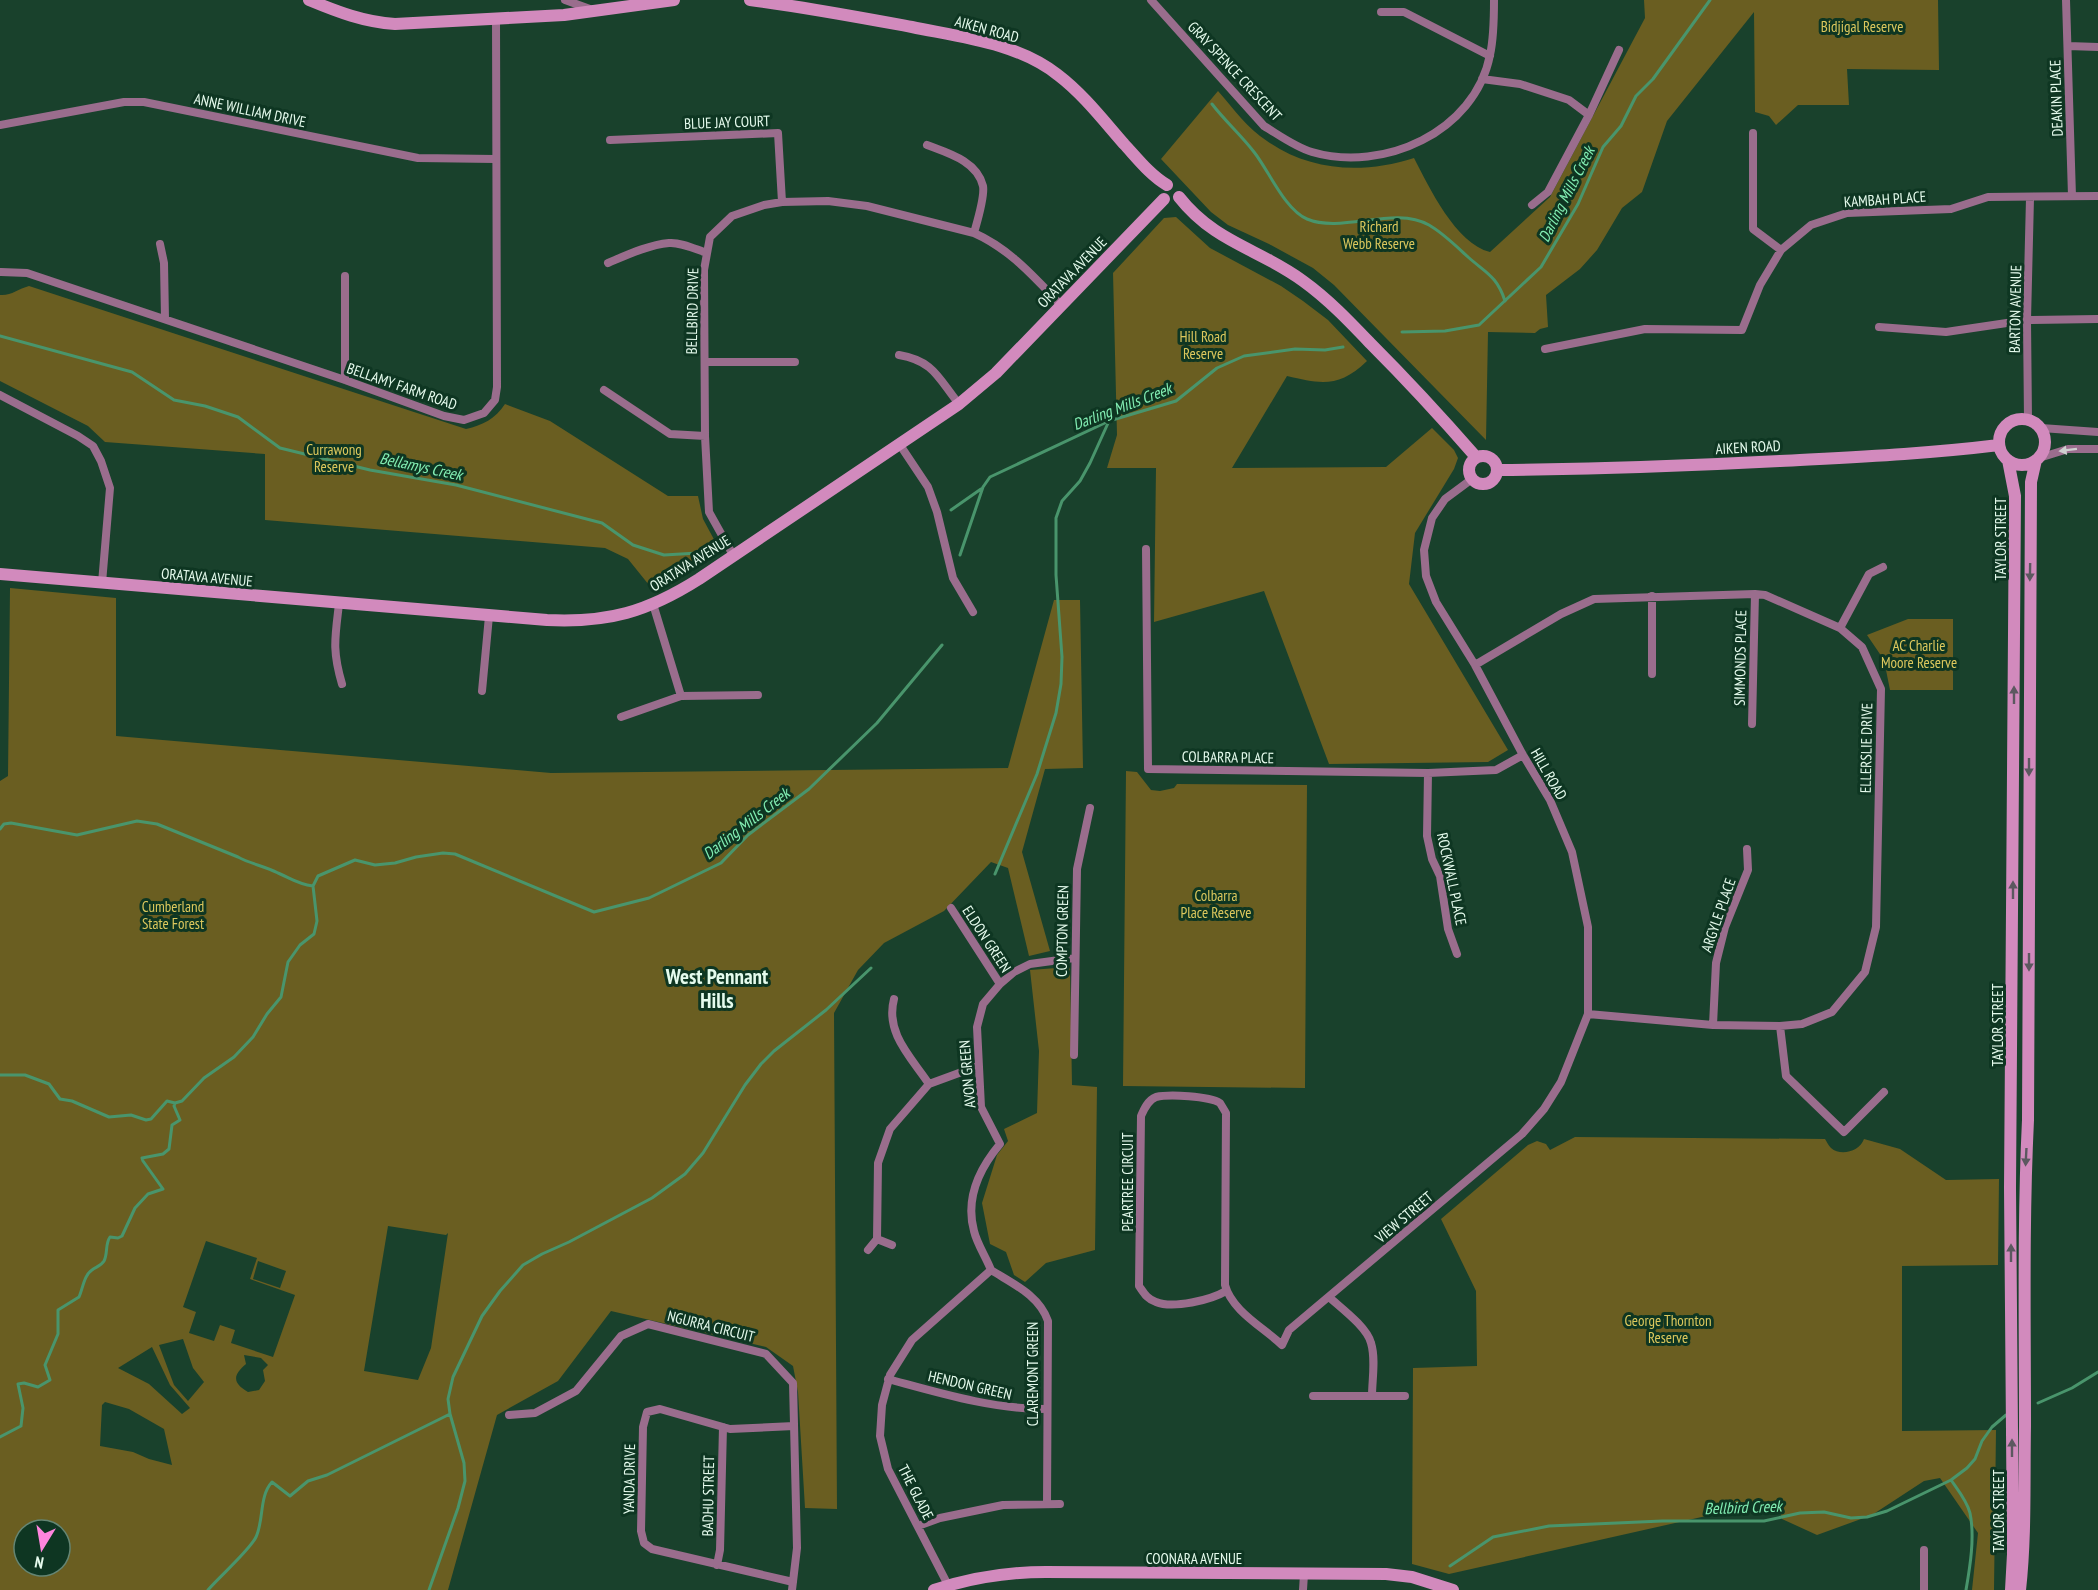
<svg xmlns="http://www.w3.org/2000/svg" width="2098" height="1590" font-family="'PT Sans Narrow',sans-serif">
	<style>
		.green { fill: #6a5e21; fill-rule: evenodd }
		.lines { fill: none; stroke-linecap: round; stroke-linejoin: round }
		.stream { stroke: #49956c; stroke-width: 3 }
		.street { stroke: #9a6d8d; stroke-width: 8 }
		.secondary { stroke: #d28abd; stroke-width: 12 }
		.oneway { fill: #ced0d0 }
		.oneway2 { fill: #5c5860 }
		.labels { text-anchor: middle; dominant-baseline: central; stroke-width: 6; stroke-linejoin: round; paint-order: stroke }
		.park-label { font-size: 15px; fill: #ddc85d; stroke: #0e3622 }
		.street-label { font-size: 15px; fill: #e5fbed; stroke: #0e3622 }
		.water-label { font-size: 16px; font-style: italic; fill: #83eeb3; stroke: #0e3622 }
		.district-label { font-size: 21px; font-weight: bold; fill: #e5fbed; stroke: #0e3622 }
	</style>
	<rect width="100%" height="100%" fill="#19412c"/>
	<!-- green -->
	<path class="green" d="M1644,0H1938L1939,70L1847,69L1849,105H1798L1776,125L1769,116L1755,112L1754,12L1667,121L1642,192L1622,208L1597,250L1580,269L1546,295L1548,327L1540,329L1535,333L1488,332L1486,440L1334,285L1313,268L1269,244L1228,225L1211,212L1161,159L1218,91C1233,108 1248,129 1267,141C1311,172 1364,174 1414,158C1429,187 1456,244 1490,252L1550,197L1645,18Z
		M1176,217L1210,248L1281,286L1303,301L1328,320L1367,361C1339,388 1321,384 1287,376L1232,468L1386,467L1432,428L1454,450L1458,458L1454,469L1415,533L1409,584L1508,750L1488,762L1329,764L1264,591L1154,622L1156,468H1107L1117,435L1113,273L1164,218Z
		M29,286L466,429C483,425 495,419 505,404L550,421L668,496H698L703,519L717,545L716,554L670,583L653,590L628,559L605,548L265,520V454L105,442L88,426L0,381V295C11,296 18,289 29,286Z
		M10,588L116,598V736L551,773L1008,768L1054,600H1080L1083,768L1045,769L1022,852L1050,951L1029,956L1008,868L991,862L944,911L884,943L858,970L834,1013L837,1509L805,1508L798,1392L793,1366L766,1347L611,1311L558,1381L497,1415L448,1590H0V781L8,776ZM388,1226L446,1235L448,1233L431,1348L418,1380L364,1371ZM206,1241L257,1258L250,1279L295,1295L273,1357L231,1343L235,1330L220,1325L214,1341L189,1333L196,1312L183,1307ZM258,1261L286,1271L280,1288L253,1279ZM183,1339L193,1368L204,1382L188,1401L174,1385L159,1345ZM152,1347L170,1385L190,1408L182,1414L149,1384L118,1368ZM244,1355L261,1358L268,1365L263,1370L265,1381L259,1390L248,1392C233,1383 232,1376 246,1364ZM105,1402L129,1409L164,1429L172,1465L149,1459L133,1452L100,1446L102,1405ZM24,1530H60V1566H24Z
		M1908,619H1953V690H1890L1884,660L1867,635Z
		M1126,771L1137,772L1151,790L1160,791L1174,788L1177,784L1307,785L1305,1088L1123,1086Z
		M1070,967L1072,1085L1097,1087L1095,1250L1046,1263L1025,1282L1014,1275L1006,1252L990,1244L982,1203L997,1155L1008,1141L1004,1129L1037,1113L1039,1051L1030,970Z
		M1575,1137L1825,1139C1827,1142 1828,1145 1831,1148C1841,1157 1860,1151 1864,1139L1900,1149L1946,1180L1999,1179L1998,1265L1902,1266V1431L1996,1430L1994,1590H1972L1978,1533L1940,1478L1924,1481L1872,1515L1817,1535L1782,1519L1777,1500L1449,1574L1412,1564L1413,1368L1477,1366L1476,1291L1441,1219L1528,1145L1537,1141L1546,1144L1550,1150Z"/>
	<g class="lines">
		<!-- stream -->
		<path class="stream" d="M1212,104C1225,121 1241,135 1254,152C1269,171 1285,210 1307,219C1343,234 1394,205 1429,225C1443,233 1456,246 1468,257C1486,273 1497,276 1505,301
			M1402,332L1445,331L1479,325L1541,267L1578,204L1603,147L1621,126L1636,96L1653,79L1710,0
			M0,336L132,372L174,400L205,406L238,417L280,448L370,470L456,485L602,523L633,545L664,555L698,553L706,556
			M951,510L981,489
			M960,555L983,487L990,477L1109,421L1176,401L1217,368L1244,356L1295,349L1325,350L1343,347
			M0,829L4,824L11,823L77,835L137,821L157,824L238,857C251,864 264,866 278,873C292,879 297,884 313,886
			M995,874L1037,774L1056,713L1061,684L1062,657L1056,575V518L1062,501L1080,481L1090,463L1109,421
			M313,886L318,876L355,860L375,865L395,863L416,857L443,853L455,854L594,912L649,898L721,863L748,835L809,789L877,723L942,645
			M0,1075H25L49,1084L60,1099L72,1101L109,1117L131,1115L146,1120L151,1119L167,1101L175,1103
			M2038,1403L2072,1388L2098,1372
			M0,1437L21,1426L23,1408L18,1384L24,1383L38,1387L50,1380L45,1365L58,1334V1310L79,1297C83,1288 84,1275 92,1270C96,1267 101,1266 104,1261C108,1253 105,1244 110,1237L118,1238L122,1236L135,1208L148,1194L163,1189L143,1161L142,1158L163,1154L169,1149L172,1125L180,1120L174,1106L175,1103L182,1101L204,1078L234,1057L253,1037L267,1014L281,997L288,962L300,945L314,934L317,921L313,886
			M1951,1480C1958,1490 1967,1501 1970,1513C1975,1537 1970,1567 1966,1590
			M1450,1566L1493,1537L1549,1526L1662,1521H1764L1800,1513L1824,1512L1851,1518L1867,1517L1887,1511L1951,1480L1967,1468L1975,1459L1982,1441L1992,1427L2006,1415
			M208,1590C220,1576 250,1550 256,1537C264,1520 259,1496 272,1482L290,1496L308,1481L327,1475L450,1414
			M429,1590L458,1508L465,1481L464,1463L450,1414L448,1399L453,1377L482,1316L500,1291L523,1265L542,1254L569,1242L652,1198L685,1174L703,1153L745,1085L761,1064L774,1051L826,1010L871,968"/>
		<!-- street -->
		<path class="street" d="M565,0L590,9
			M1151,0L1264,126C1279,135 1295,147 1312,152C1383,173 1475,132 1490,55C1494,37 1494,18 1494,0
			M2066,0L2072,196
			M1381,12H1404L1490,56
			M2068,46L2098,47
			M1482,79L1520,84L1569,100L1589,115
			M0,125L124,102H144L418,158L495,159
			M1753,133V229L1781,250
			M610,140L778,133L782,202
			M927,145C948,153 977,161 983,186C985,197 977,222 974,233
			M1532,205L1548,192L1589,115L1619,50
			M160,244L164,263L165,319
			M608,263C627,255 648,245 669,243C681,242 695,249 707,253
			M1,272L27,273L345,380L444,416L464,420L484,413L495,400L497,387L496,19
			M1879,327L1946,332L2027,320L2098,319
			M1545,349L1645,329L1742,330L1760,285L1781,250L1811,225L1847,213L1951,209L1988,197L2098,196
			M899,355C934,361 938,378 959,404
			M705,362H795
			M345,380V276
			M604,390L670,434L705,436
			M0,395L78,436L93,446L101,461L110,488L102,583
			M2028,420L2027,320L2030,198
			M2041,428L2098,432
			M900,445L928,487L937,512L953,578L973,612
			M2039,458L2068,449H2098
			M1146,549L1148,769L1428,773L1496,770L1523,755
			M733,555L709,512L705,436L704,270L710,237L732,216L764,205L782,202L828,201L867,206L974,233C1010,249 1034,277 1061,305
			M339,604C335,638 332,650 342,684
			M653,604L681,696
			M1840,628L1869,574L1883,567
			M1475,665L1561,614L1594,599L1755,594L1765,595L1840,628L1862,647L1881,689L1876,927L1865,972L1832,1012L1802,1024L1780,1026L1713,1025L1588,1014
			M1652,674V596
			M482,691L489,616
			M621,717L681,696L758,695
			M1752,724L1755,594
			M1428,773L1427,836L1432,859L1440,876L1448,929L1457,954
			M951,908L1000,984
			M894,999C885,1033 911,1057 929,1084
			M1713,1025L1716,963L1725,927L1748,870L1747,849
			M1780,1026L1786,1076L1844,1132L1884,1092
			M1074,1055L1077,869L1090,808
			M877,1239L892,1245
			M868,1250L877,1239L878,1163L890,1129L929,1084L978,1066
			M991,1270C986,1257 977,1244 974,1231C965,1198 979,1169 1000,1144L981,1107L977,1027L983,1004L1000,984L1014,972L1030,964L1074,958
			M991,1270C1013,1284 1039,1295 1048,1321L1047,1504
			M1226,1291C1211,1300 1173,1309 1156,1302C1147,1299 1144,1293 1139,1286L1141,1116C1144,1109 1148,1100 1156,1097C1169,1094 1209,1096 1220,1103L1226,1113L1225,1285C1232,1311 1263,1327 1282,1345L1289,1330L1522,1134L1544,1109L1561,1082L1588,1014V927L1572,852L1550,800L1523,755L1475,665L1436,602L1426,576L1424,550L1432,518L1445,499L1472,479
			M1329,1297C1341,1308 1367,1327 1371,1343C1376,1359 1372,1380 1372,1396
			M888,1379C940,1393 992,1409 1046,1409
			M1313,1396H1405
			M509,1415L535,1413L576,1391L621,1336L648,1324L766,1354L793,1383L797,1548L792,1590
			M918,1526L940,1518L1003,1505L1060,1504
			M717,1565L720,1550L723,1427
			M793,1582L652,1549L644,1543L641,1531L643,1427L647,1412L660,1409L730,1429L794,1426
			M948,1585L888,1469L880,1436L882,1405L890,1375L912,1340L991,1270
			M1303,1590L1304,1574
			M1924,1590V1550"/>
		<!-- secondary -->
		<path class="secondary" d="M309,0C338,12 364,22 395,24L564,15L674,0
			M750,0C805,7 858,17 912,27C961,37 1018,43 1058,75C1083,94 1103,120 1124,144C1137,158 1150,175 1167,185
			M1179,197C1215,243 1260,249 1303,281C1328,299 1349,321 1370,343C1407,380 1442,418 1476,457
			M1999 442a23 23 0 1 1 46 0a23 23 0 1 1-46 0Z
			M1469 470a14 14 0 1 1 28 0a14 14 0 1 1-28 0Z
			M2008,460L2015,496L2010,1188L2013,1554L2011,1590
			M1497,470C1592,469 1686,466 1780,461C1854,457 1926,454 1999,445
			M0,574L547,620C608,623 647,612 699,579L959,404L996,373L1164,199
			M934,1590C970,1578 1008,1572 1046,1572L1386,1574L1412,1577L1453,1590
			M2020,1590C2026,1536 2024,1481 2025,1426C2025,1324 2023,1222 2028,1120L2031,482L2036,460"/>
	</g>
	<!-- one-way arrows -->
	<defs><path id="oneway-solid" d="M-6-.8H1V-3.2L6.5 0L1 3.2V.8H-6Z" transform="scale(1.5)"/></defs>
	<use class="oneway" href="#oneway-solid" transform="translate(2068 450) rotate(173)"/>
	<g class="oneway2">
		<use href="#oneway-solid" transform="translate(2030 572) rotate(91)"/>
		<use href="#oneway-solid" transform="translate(2014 695) rotate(-90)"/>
		<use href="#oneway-solid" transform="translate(2029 767) rotate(90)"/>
		<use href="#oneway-solid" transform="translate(2013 890) rotate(-90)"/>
		<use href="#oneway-solid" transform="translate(2029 962) rotate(90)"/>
		<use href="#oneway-solid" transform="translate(2026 1157) rotate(93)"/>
		<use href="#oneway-solid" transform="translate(2011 1253) rotate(-90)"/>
		<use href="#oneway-solid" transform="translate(2012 1448) rotate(-90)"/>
	</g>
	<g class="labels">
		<!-- park labels -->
		<g class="park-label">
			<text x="1862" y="26">Bidjigal Reserve</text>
			<text x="1379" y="226">Richard<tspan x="1379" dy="17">Webb Reserve</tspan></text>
			<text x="1203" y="336">Hill Road<tspan x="1203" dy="17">Reserve</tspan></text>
			<text x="334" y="449">Currawong<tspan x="334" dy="17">Reserve</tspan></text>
			<text x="1919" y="645">AC Charlie<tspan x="1919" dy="17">Moore Reserve</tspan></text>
			<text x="1216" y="895">Colbarra<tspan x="1216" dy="17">Place Reserve</tspan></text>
			<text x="173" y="906">Cumberland<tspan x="173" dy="17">State Forest</tspan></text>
			<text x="1668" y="1320">George Thornton<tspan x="1668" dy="17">Reserve</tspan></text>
		</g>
		<!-- street labels -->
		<g class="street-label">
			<text transform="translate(987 29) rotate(15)">AIKEN ROAD</text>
			<text transform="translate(1235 71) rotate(47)">GRAY SPENCE CRESCENT</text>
			<text transform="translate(2056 98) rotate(-92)">DEAKIN PLACE</text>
			<text transform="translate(250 110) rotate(12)">ANNE WILLIAM DRIVE</text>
			<text transform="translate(727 122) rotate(-2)">BLUE JAY COURT</text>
			<text transform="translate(1885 199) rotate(-4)">KAMBAH PLACE</text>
			<text transform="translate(1072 272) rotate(-46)">ORATAVA AVENUE</text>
			<text transform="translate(2015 309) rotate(-89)">BARTON AVENUE</text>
			<text transform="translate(692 311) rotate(-89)">BELLBIRD DRIVE</text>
			<text transform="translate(402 386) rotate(19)">BELLAMY FARM ROAD</text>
			<text transform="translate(1748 447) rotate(-3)">AIKEN ROAD</text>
			<text transform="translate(2000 539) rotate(-90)">TAYLOR STREET</text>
			<text transform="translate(690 563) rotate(-32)">ORATAVA AVENUE</text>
			<text transform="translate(207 577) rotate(5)">ORATAVA AVENUE</text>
			<text transform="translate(1740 658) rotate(-89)">SIMMONDS PLACE</text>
			<text transform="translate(1866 748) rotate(-89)">ELLERSLIE DRIVE</text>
			<text transform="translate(1228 757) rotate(1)">COLBARRA PLACE</text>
			<text transform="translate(1549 774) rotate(60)">HILL ROAD</text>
			<text transform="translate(1452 879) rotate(78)">ROCKWALL PLACE</text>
			<text transform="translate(1718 915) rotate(-71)">ARGYLE PLACE</text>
			<text transform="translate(1062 931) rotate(-89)">COMPTON GREEN</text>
			<text transform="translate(987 939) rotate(57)">ELDON GREEN</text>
			<text transform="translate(1997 1025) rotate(-90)">TAYLOR STREET</text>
			<text transform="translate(967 1074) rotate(-95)">AVON GREEN</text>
			<text transform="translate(1127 1182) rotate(-90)">PEARTREE CIRCUIT</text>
			<text transform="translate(1404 1217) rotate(-40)">VIEW STREET</text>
			<text transform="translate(711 1326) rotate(14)">NGURRA CIRCUIT</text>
			<text transform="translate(1032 1374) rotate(-90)">CLAREMONT GREEN</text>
			<text transform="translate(970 1385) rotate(13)">HENDON GREEN</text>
			<text transform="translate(629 1479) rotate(-89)">YANDA DRIVE</text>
			<text transform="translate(916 1492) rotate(63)">THE GLADE</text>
			<text transform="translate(708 1496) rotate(-89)">BADHU STREET</text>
			<text transform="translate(1998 1511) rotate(-90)">TAYLOR STREET</text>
			<text x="1194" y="1558">COONARA AVENUE</text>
		</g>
		<!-- water labels -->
		<g class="water-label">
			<text transform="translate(1566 194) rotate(-63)">Darling Mills Creek</text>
			<text transform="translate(1122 406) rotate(-21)">Darling Mills Creek</text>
			<text transform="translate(421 466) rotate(12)">Bellamys Creek</text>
			<text transform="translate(746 823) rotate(-38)">Darling Mills Creek</text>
			<text transform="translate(1743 1507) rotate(-2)">Bellbird Creek</text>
		</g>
		<!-- district labels -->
		<g class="district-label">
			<text x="717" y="976">West Pennant<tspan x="717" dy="24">Hills</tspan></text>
		</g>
	</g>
	<!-- north arrow -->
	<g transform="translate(42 1548) rotate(191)"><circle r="28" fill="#0e3622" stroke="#648573" stroke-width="1.5"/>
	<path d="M0-4.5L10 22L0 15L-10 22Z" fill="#ff85de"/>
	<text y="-9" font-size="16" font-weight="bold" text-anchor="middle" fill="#e5fbed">N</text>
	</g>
</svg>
